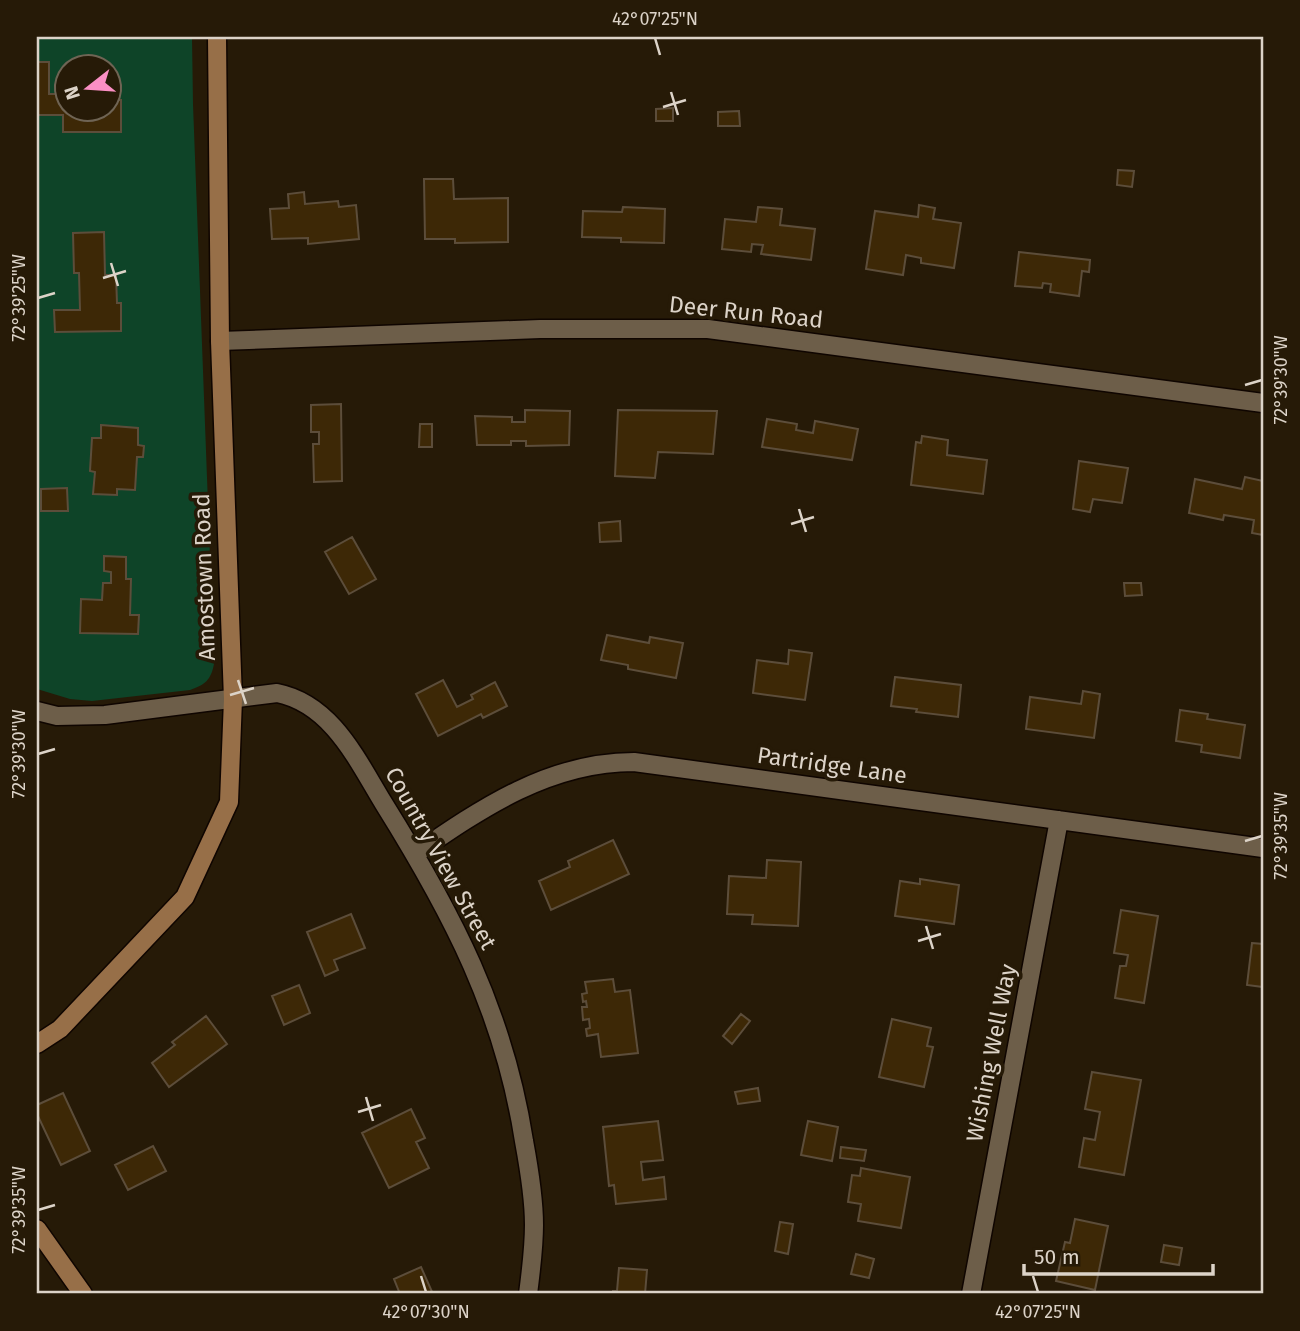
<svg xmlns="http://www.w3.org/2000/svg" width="1300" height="1331" font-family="'Fira Sans',sans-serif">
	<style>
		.green { fill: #0e4428; fill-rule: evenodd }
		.building { fill: #3d2806; stroke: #5c4d3a; stroke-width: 2 }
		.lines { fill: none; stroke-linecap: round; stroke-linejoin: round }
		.street-casing { stroke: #0f0500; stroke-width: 21 }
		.secondary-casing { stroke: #0f0500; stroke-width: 21 }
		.street { stroke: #6d5e49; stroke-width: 18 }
		.secondary { stroke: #976f48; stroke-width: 18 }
		.ticks { fill: none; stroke: #dcd3c8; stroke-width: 2.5 }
		.labels { text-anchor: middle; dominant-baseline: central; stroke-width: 7; stroke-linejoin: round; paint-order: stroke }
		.street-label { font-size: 23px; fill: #dcd3c8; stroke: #261a07 }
		.neatline { fill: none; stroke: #dcd3c8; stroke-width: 2.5 }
		.ticks-label { font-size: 18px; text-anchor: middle; fill: #dcd3c8 }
	</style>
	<rect width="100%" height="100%" fill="#261a07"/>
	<!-- green -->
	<path class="green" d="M37,37H192L193,104L214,664C211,680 205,685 190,690L92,701L70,699L37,689ZM66,66H108V108H66Z"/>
	<!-- building -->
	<path class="building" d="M37,62H49V94H66V108H108V100H121V132H63V115H37Z
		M673,108V121H656V109Z
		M739,111L740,126H718V112Z
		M1118,170L1134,171L1132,187L1117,185Z
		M424,179H453L454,199L508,198V242L455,243V239H425Z
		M304,192L305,204L338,201L339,207L356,205L359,239L308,244V238L272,239L270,209L289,208L288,194Z
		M919,205L935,208L933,219L961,223L954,268L921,263V258L906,255L903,275L866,269L875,211L918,217Z
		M623,207L665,209L664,243L621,242V238L582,237L583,211L622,212Z
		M758,207L782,209L780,225L815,229L811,260L761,254L763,245L752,244L751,252L722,249L725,219L756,222Z
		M104,232L105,275H116L117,303H121V331L55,332L54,310H80L79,273H74L73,233Z
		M1019,252L1090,260L1089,272L1082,271L1079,296L1050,292L1051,284L1043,283L1042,288L1015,286Z
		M341,404L342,481L314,482L313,444H319V432H311V405Z
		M525,410L570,411L569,445L526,446V441H511V445H477L475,416L512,417V422H525Z
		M618,410L717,411L713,454L658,452L655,478L615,476Z
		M767,419L797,424L796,430L813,433L815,421L858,429L852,460L762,447Z
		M420,424H432V447H419Z
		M101,425L138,428V445L144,446L143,457H137L135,490L117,489V495L93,494L95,472L90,471L92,438H101Z
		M922,436L948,440L947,455L987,460L983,494L911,485L916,442L921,443Z
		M1079,461L1128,468L1122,503L1093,499L1090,512L1073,509Z
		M1245,477L1263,481V535L1252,533L1254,520L1224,515L1223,520L1189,513L1195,479L1242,489Z
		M67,488L68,511H41V489Z
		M620,521L621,541L600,542L599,523Z
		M352,537L376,579L349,594L325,552Z
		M104,556L126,557V579H131L130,615H139L138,634L80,633L81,599L102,600L103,583H111V572L104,571Z
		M1124,583H1141L1142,595L1125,596Z
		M607,635L649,643L650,637L683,643L676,678L628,669V665L601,660Z
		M789,650L812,653L805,700L753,693L757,660L788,664Z
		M895,677L961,685L958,717L916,712L917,709L891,706Z
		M443,680L457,707L473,699L471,695L495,682L507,706L483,718L481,714L438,736L416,694Z
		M1083,691L1100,694L1094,738L1026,729L1030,697L1081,704Z
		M1180,710L1208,714L1207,719L1245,725L1240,758L1201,752L1202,745L1176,741Z
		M613,840L629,874L551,910L539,881L570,867L568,861Z
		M767,860L801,862L798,926L752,924L753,915L727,914L729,876L766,878Z
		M920,879L959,885L954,924L895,916L900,881L920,884Z
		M1121,910L1158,916L1144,1003L1115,998L1120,966H1126L1128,955L1114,953Z
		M351,914L365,948L334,960L338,970L325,976L307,932Z
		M1252,943L1263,944V987L1247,985Z
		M613,979L615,992L630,990L638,1053L601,1057L598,1034L587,1036L586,1029L590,1028L589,1019L583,1020L582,1007H587L586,1001L583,1002L582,994L587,993L585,982Z
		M299,985L310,1013L284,1025L272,996Z
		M741,1014L750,1021L732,1044L723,1036Z
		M206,1016L227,1044L169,1087L152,1063L175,1045L172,1042Z
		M892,1019L931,1028L927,1046L933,1047L924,1087L879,1077Z
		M1092,1072L1141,1080L1124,1175L1079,1167L1084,1138L1095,1140L1100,1112L1085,1109Z
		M758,1088L760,1101L738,1104L735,1092Z
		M63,1093L90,1151L61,1165L37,1114V1105Z
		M411,1109L425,1138L416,1142L429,1168L389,1188L362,1133Z
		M658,1121L663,1160L641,1162L643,1180L664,1177L666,1199L616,1204L614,1185L609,1186L603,1127Z
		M808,1121L838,1127L832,1161L801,1155Z
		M153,1146L166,1171L128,1190L115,1165Z
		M841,1147L866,1150L864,1161L840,1158Z
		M861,1168L910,1177L901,1228L858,1221L861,1204L848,1202L852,1175L860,1176Z
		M1075,1219L1108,1226L1095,1290L1056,1281L1065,1242L1070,1243Z
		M780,1222L793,1224L788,1254L775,1251Z
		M1164,1245L1182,1248L1179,1265L1161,1262Z
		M856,1254L874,1259L869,1278L851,1274Z
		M421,1267L433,1294H400L394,1279Z
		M619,1268L647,1270L645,1294H613V1291H617Z"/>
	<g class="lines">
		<defs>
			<path id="street" d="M220,341L540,329H708L1263,403
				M37,711L57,716L105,715L277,693C332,704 357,760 384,804C452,913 504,1012 524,1141C529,1168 534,1197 534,1225C534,1248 531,1271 528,1294
				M415,854C482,808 549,762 634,762L1263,848
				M971,1294L1059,820"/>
			<path id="secondary" d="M37,1044L60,1029L185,897L229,802L233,699L220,341L217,37
				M37,1229L83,1294"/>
		</defs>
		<!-- street casing -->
		<use href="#street" class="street-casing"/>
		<!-- secondary casing -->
		<use href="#secondary" class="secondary-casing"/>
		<!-- street -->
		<use href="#street" class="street"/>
		<!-- secondary -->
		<use href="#secondary" class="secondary"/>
	</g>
	<!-- ticks -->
	<path class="ticks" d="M655,38L660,55M671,92L678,115M663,107L686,100M111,263L118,286M103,278L126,271M38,298L55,293M1245,385L1262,380M799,509L806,532M791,524L814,517M238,680L246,704M230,695L254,688M38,754L55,749M1245,841L1262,836M926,926L933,949M918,941L941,934M366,1097L373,1121M358,1112L381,1105M38,1210L55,1205M421,1276L426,1292M1033,1276L1038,1292"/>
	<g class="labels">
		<!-- street labels -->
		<g class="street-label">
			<text transform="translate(746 312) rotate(6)">Deer Run Road</text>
			<text transform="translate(204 577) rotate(-92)">Amostown Road</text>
			<text transform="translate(832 765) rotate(8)">Partridge Lane</text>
			<text transform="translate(441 858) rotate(61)">Country View Street</text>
			<text transform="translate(991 1053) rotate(-79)">Wishing Well Way</text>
		</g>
	</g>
	<!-- border -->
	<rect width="1300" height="1331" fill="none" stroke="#261a07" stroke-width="77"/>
	<!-- north arrow -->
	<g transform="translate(88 88) rotate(253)"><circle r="33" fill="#261a07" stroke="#6f6454" stroke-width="2"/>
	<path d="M0-5L12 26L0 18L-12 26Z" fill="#fb8fc4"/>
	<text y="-10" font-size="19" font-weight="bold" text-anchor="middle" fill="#dcd3c8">N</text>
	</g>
	<!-- scale -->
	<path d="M1024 1264v10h189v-10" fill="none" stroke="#dcd3c8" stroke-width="3.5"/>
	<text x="1034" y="1264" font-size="21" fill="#dcd3c8" stroke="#261a07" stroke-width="5" paint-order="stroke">50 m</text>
	<rect x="38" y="38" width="1224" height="1254" class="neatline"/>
	<g class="ticks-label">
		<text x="655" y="25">42°07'25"N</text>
		<text transform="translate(19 298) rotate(-90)" y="6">72°39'25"W</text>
		<text transform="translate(1281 380) rotate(-90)" y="6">72°39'30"W</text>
		<text transform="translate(19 754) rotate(-90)" y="6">72°39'30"W</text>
		<text transform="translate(1281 836) rotate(-90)" y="6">72°39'35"W</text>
		<text transform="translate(19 1210) rotate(-90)" y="6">72°39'35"W</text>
		<text x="426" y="1318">42°07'30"N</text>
		<text x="1038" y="1318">42°07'25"N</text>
	</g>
</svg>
